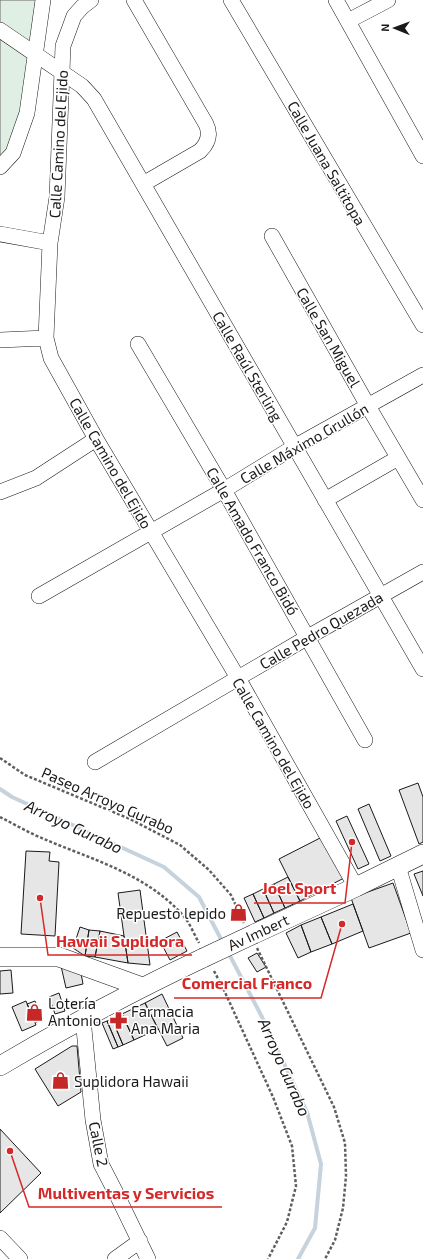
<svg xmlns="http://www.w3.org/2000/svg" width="423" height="1259" font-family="'Exo 2',sans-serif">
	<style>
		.green { fill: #e0efe3; stroke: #6a6a6a }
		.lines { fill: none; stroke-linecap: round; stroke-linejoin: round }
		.stream { stroke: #c6d2dc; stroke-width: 4 }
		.building { fill: #e6e6e6; stroke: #1a1a1a }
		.minor-casing { stroke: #1a1a1a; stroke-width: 16 }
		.major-casing { stroke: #1a1a1a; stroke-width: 20 }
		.path { stroke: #5f5f5f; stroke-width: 2.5; stroke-dasharray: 3 2; stroke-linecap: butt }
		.minor { stroke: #fff; stroke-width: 15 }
		.major { stroke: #fff; stroke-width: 19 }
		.major-bridge-casing { stroke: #1a1a1a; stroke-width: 20; stroke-linecap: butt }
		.major-bridge { stroke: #fff; stroke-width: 19 }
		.labels { text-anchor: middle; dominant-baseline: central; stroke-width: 3; stroke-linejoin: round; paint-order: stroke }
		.street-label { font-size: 15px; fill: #1a1a1a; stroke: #fff }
		.poi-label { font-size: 15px; fill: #1a1a1a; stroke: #fff; text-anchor: start }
		.water-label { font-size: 16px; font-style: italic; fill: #1a1a1a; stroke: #fff }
		.leader { fill: none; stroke: #d62828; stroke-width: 1.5 }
		.callout-dot { fill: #d62828; stroke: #fff; stroke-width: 1.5 }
		.callout-label { font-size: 16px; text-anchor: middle; font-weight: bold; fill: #d62828; stroke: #fff; stroke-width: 3; stroke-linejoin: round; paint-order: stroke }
	</style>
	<rect width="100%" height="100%" fill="#fff"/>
	<!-- green -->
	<path class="green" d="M0,0H45L13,153L0,161Z"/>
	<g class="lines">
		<!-- stream -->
		<path class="stream" d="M0,789L12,797L164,867L199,897L223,943
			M228,952L262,1017L307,1112L321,1164L315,1228L298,1259"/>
	</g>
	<!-- building -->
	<path class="building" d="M418,783L423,797V842L419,844L399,790Z
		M369,804L391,856L380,861L358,809Z
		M347,816L369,864L358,869L336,821Z
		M322,837L344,878L300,901L279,859Z
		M26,851L50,852L49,861L59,862L55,936L21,934Z
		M423,871V896L414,874Z
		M288,877L300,901L285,908L274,884Z
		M393,883L411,933L369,948L351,898Z
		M274,884L285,908L274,913L263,889Z
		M263,889L274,913L264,918L253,894Z
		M140,890L150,965L128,963L124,936L118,893Z
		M253,894L264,918L255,922L244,898Z
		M353,904L363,931L332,944L321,917Z
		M321,917L332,944L311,952L301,925Z
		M301,925L311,952L298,958L286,933Z
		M80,927L89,930L85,956L73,948Z
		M89,930L100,931L95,957L85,956Z
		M100,931L124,936L128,963L95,957Z
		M177,932L187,951L170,960L160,941Z
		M257,953L266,967L257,972L248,958Z
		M61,966L80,968L83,984L66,988Z
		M11,970L13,993L0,994V971Z
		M59,993L65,1011L55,1014L49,997Z
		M162,994L183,1038L167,1046L145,1003Z
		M26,1001L36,1025L22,1031L12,1007Z
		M35,1001L43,1019L35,1023L27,1004Z
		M145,1003L158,1029L134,1040L122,1014Z
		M122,1014L134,1040L123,1045L112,1019Z
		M112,1019L123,1045L118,1047L107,1021Z
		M107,1021L118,1047L113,1049L102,1023Z
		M72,1046H77L81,1092L58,1106L35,1069Z
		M0,1129L41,1173L0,1213Z"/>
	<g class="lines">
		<defs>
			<path id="minor" d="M91,0L82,7L74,16L63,46L57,197L50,243L46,338L51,358L96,439L238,678L356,887
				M134,0L206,124C211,134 208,143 200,151L143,184
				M231,0L423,325
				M336,0L423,156
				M348,21L388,0
				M0,30L82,86L94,99L423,669
				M0,167L13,153L27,113L43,0
				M0,234L50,243
				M272,236L368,406L423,500
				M0,340L46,338
				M138,344L224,490L365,740
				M0,492L36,478L96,439
				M325,500L398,458
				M39,596L224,490L294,447L423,375
				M95,762L308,637L423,572
				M398,866L423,950
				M83,1019L93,1120L101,1164L117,1195L148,1259
				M0,1238L20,1259
				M115,1259L140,1241"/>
			<path id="major" d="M254,934L356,887L423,854
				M0,957H59L142,987
				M0,1066C66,1027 133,991 203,958"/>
		</defs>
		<!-- minor casing -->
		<use href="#minor" class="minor-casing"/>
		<!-- major casing -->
		<use href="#major" class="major-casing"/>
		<!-- path -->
		<path class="path" d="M0,758L25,775L130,819L180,845L209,870L231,895L244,923
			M0,817C14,824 29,833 44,839C93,860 150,875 186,919C191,926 195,936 199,943
			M257,948L334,1107L345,1143L346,1176L343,1208L335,1240L325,1259
			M214,971L223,988L273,1097L292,1146L296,1186L287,1222L268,1259"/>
		<!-- minor -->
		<use href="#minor" class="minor"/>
		<!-- major -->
		<use href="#major" class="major"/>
		<defs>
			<path id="major-bridge" d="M203,958L254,934"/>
		</defs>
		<!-- major-bridge casing -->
		<use href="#major-bridge" class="major-bridge-casing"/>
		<!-- major-bridge -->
		<use href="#major-bridge" class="major-bridge"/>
	</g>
	<!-- icons -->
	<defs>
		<symbol id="shop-bare" viewBox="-9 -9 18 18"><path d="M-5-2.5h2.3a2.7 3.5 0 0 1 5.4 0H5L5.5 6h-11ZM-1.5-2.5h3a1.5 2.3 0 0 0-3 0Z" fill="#c62828" stroke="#fff" stroke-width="2.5" paint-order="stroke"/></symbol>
		<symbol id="pharmacy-bare" viewBox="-9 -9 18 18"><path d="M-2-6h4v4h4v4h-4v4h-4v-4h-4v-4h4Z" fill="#c62828" stroke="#fff" stroke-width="2.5" paint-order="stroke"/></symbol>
	</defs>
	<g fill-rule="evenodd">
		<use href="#shop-bare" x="226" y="900" width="25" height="25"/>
		<use href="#shop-bare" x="22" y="1000" width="25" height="25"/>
		<use href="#pharmacy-bare" x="106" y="1008" width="25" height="25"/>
		<use href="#shop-bare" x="48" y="1068" width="25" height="25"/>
	</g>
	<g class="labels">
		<!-- street labels -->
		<g class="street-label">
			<text transform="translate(58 144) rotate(-87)">Calle Camino del Ejido</text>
			<text transform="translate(327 163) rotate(60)">Calle Juana Saltitopa</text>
			<text transform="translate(329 337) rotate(60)">Calle San Miguel</text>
			<text transform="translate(248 366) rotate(60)">Calle Raúl Sterling</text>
			<text transform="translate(304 443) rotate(-30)">Calle Máximo Grullón</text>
			<text transform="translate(111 463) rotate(60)">Calle Camino del Ejido</text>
			<text transform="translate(253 541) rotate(60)">Calle Amado Franco Bidó</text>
			<text transform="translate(321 630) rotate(-30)">Calle Pedro Quezada</text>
			<text transform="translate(274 743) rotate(60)">Calle Camino del Ejido</text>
			<text transform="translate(108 800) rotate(24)">Paseo Arroyo Gurabo</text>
			<text transform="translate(258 932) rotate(-25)">Av Imbert</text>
			<text transform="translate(99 1144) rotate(78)">Calle 2</text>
		</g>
		<!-- poi labels -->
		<g class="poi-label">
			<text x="226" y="913" text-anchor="end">Repuesto lepido</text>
			<text x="48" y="1003">Lotería<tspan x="48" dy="17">Antonio</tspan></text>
			<text x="131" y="1011">Farmacia<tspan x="131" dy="17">Ana Maria</tspan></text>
			<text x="74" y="1081">Suplidora Hawaii</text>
		</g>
		<!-- water labels -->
		<g class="water-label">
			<text transform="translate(74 826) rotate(25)">Arroyo Gurabo</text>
			<text transform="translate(285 1067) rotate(66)">Arroyo Gurabo</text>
		</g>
	</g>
	<!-- callouts -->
	<path class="leader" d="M352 842L345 903H254M40 898L48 955H192M342 924L321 998H174M10 1151L29 1207H222"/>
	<g class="callout-dot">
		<circle cx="352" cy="842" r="4"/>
		<circle cx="40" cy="898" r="4"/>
		<circle cx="342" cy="924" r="4"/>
		<circle cx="10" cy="1151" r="4"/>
	</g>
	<g class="callout-label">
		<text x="299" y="894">Joel Sport</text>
		<text x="120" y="947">Hawaii Suplidora</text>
		<text x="247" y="989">Comercial Franco</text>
		<text x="126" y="1199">Multiventas y Servicios</text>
	</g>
	<!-- north arrow -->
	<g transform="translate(395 28) rotate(271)" stroke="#ffffff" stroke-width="3" paint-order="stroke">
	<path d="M0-3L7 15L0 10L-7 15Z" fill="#1a1a1a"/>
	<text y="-6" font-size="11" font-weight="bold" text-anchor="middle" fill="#1a1a1a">N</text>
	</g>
</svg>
